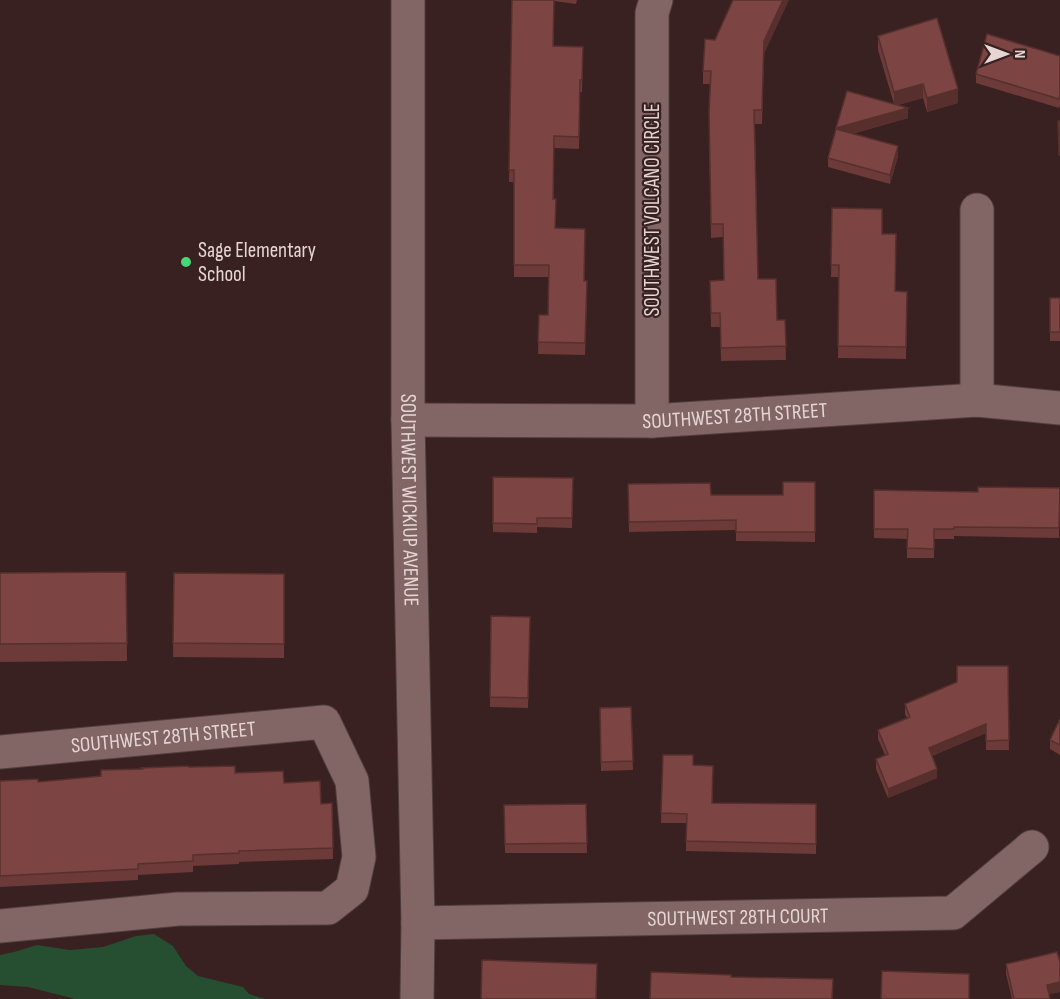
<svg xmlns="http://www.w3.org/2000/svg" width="1060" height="999" font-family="'Sofia Sans Condensed',sans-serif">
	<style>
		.green { fill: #264e31 }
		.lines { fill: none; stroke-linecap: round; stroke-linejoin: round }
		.minor-casing { stroke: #523f3f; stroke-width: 35 }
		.minor { stroke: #826665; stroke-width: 33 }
		.wall { fill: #6b3a39 }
		.shaded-wall { fill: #57302e }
		.building { fill: #7c4442; stroke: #57302e; stroke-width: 1.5 }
		.poi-dot { fill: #47d779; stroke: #382120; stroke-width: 2 }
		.labels { text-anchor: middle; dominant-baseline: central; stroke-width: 4.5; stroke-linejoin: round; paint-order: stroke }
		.street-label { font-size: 21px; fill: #e5d6d4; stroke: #382120 }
		.poi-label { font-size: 21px; fill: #e5d6d4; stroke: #382120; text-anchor: start }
	</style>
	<rect width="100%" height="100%" fill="#382120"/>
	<!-- green -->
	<path class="green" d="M154,934L173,946L186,966L198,976L243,987L249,994L265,999H75L28,987L0,985V955L14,952L37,945L70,950L103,947L136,936Z"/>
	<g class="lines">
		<defs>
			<g id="minor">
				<path id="s1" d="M408,0V420L418,923L417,999"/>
				<path d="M977,210V400"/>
				<path id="s2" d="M408,420L652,421L977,400L1060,408"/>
				<path d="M652,421V13L656,0"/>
				<path id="s3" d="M0,752L324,722L352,781L359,857L352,889L328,908L178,909L0,926"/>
				<path id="s4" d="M418,923L953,913L1032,847"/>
			</g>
		</defs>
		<!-- minor casing -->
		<use href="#minor" class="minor-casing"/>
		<!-- minor -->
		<use href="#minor" class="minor"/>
	</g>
	<!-- wall -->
	<path class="wall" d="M512,0H577L576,4L554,1V46L583,47L582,92H580L579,149L554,148V199L555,228L585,281L587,293L585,355L538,354L539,315H548L549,277H514V182H509Z
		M878,36L958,103L927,112L923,98L898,105L908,118L852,134L898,156L890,184L828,167V158L847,91L894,104L878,50Z
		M715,40L764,54L762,124H755L758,279L777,320H785L786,360L721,361L720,327H711L710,281L724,280L723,237L711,238L709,125L710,84H703V71Z
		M1060,56V105L1059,108L976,83V74Z
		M832,208L882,234L895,291L907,292L906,359L838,358L839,277H831Z
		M1050,298H1060V341H1050Z
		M493,477L573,478L572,528L537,527V533L493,532Z
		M815,482V542L736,541V530L629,532L628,484L711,495H783Z
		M1060,488L1059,538L954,536V539H934V558H907V539L874,538V490L978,492Z
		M126,572L127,661L0,662V573Z
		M174,573L284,574V658L173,657Z
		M491,616L530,617L528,708L490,707Z
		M1008,666L1009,750H986V733L932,756L937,778L888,798L876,769V759L885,755L878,739V730L907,718L905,714V704Z
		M631,707L633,770L601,771L600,708Z
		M1060,719V755L1050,749V740Z
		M663,755L713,803L816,804V854L686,851V823H661Z
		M189,767L235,773L284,783L321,804L333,848V859L239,862V864L193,866V872L138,875V880L0,887V781L38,782L101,776L142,769Z
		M586,804L587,853H505L504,805Z
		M1060,962V992L1049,994L1050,999H1012L1006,974V964Z"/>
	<!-- shaded-wall -->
	<path class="shaded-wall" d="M783,0H789L764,54L762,124L764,41Z
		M923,84V98L894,106V92Z
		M958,89V103L927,112V98Z
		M908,108V118L836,138V128Z
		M898,146V156L890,184V175Z
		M986,724V733L929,757V748Z
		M937,769V778L888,798V789Z
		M1060,982V992L1047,995V985Z"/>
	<!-- building -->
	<path class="building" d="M512,0H554L553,46L583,47L582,80H580L579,137L554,136L553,199H556L555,228L585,229L584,281H587L585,343L538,342L539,315H548L549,265H514V170H509Z
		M733,0H783L764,41L762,110H754L758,279H776L777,320H785L786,346L721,348L720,313H711L710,281L724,280L723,224H711L709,112L711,71H703L705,39L715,40Z
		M937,18L958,89L927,98L923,84L894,92L878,36Z
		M987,34L1060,56V95L1059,99L976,74Z
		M847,91L908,108L836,128Z
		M1058,121H1060V155H1059Z
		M836,129L898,146L890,175L828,158Z
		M832,208L882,209V234H896L895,291L907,292L906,347L838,346L839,265H831Z
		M1050,298H1060V332H1050Z
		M493,477L573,478L572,518H537V524L493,523Z
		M783,482H815V532H736V520L629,522L628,484L710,483L711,495H783Z
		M978,487L1060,488L1059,528L954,527V529H934V549L907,548L908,529H874V490L978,492Z
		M126,572L127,643L0,644V573Z
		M174,573L284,574V644L173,643Z
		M491,616L530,617L528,698L490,697Z
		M957,666H1008L1009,740L986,741V724L929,748L937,769L888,789L876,759L888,754L878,730L910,717L905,704L957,682Z
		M631,707L633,761L601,762L600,708Z
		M1060,719V745L1050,740Z
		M663,755H693V765L713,766L712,803L816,804V844L686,841L687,814L661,813Z
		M188,766L189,767L235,766V773L283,771L284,783L320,781L321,804L332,803L333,848L239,851V853L193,855V861L138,864V869L0,876V781L38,779V782L101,776V770L142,769L141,768Z
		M586,804L587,843L505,844L504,805Z
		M1057,952L1060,962V982L1047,985L1050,999H1014L1006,964Z
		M482,960L597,964L596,999H481Z
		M882,971L969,974V999H881Z
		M651,972L731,975V977L833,979L832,999H650Z"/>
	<!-- markers -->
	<circle class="poi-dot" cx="186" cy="262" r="6"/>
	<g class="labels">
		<!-- street labels -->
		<g class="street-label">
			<text transform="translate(652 210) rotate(-90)">SOUTHWEST VOLCANO CIRCLE</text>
			<text stroke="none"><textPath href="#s2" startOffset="327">SOUTHWEST 28TH STREET</textPath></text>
			<text stroke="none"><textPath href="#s1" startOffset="500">SOUTHWEST WICKIUP AVENUE</textPath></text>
			<text stroke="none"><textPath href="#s3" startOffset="164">SOUTHWEST 28TH STREET</textPath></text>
			<text stroke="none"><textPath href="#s4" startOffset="320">SOUTHWEST 28TH COURT</textPath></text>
		</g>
		<!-- poi labels -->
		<g class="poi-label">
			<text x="198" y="250">Sage Elementary<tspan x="198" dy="24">School</tspan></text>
		</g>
	</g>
	<!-- north arrow -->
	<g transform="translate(1006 54) rotate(90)" stroke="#382120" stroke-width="4.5" paint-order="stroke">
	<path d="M0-4.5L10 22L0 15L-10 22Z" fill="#e5d6d4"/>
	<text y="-9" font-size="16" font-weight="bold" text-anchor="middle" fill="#e5d6d4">N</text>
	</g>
</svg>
